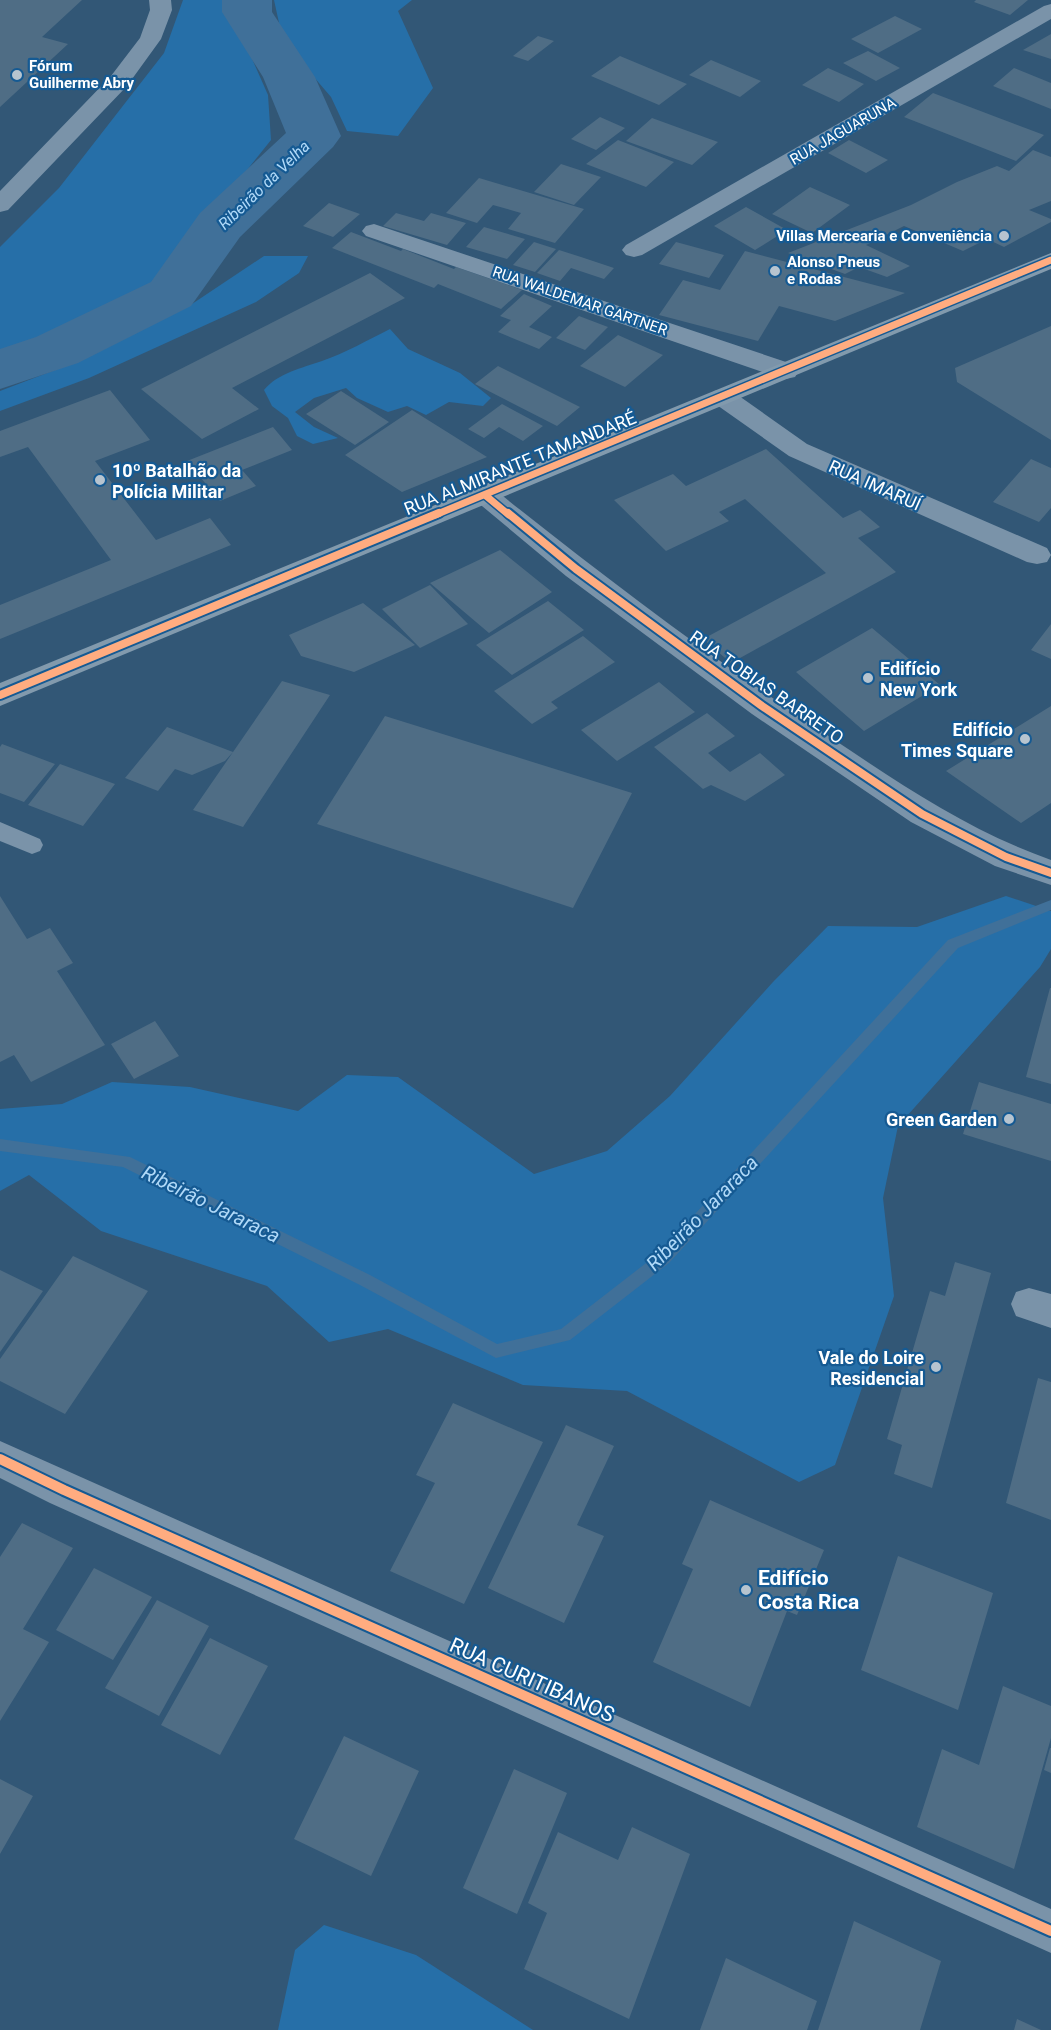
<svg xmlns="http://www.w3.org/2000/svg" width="1051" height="2030" font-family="Roboto,sans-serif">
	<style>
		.green { fill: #266fa8 }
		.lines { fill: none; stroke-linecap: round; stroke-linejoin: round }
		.stream { fill: #407099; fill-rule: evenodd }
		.river { fill: #407099; fill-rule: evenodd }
		.building { fill: #4f6d85 }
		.service { fill: #7a93a9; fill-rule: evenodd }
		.minor { fill: #7a93a9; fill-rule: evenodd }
		.tertiary { fill: #7a93a9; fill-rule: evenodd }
		.secondary { fill: #829aad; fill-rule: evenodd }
		.cycleway-far2-casing { stroke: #155a93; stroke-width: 10 }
		.cycleway-far1-casing { stroke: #155a93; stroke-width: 12 }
		.cycleway-casing { stroke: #155a93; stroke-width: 14 }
		.cycleway-far2 { stroke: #ffac80; stroke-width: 7 }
		.cycleway-far1 { stroke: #ffac80; stroke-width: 8 }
		.cycleway { stroke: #ffac80; stroke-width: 10 }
		.poi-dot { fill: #b7c4cf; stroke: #155a93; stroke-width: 2 }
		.labels { text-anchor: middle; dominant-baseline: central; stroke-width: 4.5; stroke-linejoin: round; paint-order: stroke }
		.far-poi-label { font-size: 15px; font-weight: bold; fill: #fff; stroke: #155a93; text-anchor: start }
		.far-street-label { font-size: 15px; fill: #fff; stroke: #155a93 }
		.far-water-label { font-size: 16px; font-style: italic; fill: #b0d9f8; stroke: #155a93 }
		.street-label { font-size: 18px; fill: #fff; stroke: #155a93 }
		.poi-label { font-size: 18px; font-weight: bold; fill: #fff; stroke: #155a93; text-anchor: end }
		.water-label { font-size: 20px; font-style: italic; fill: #b0d9f8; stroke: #155a93 }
		.near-poi-label { font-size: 21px; font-weight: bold; fill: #fff; stroke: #155a93; text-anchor: start }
		.near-street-label { font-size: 21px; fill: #fff; stroke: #155a93 }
	</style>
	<rect width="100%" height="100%" fill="#325776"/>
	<!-- green -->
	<path class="green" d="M183,0H239L245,43L268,95L271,140L158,282L25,345L0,350V247L59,188L164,53Z
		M274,0H412L398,11L433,88L398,136L347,131L331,97L283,41Z
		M264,256H308L299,273L256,302L89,378L0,411V391L55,370L189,306Z
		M390,329L408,349L460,373L491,398L483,406L449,402L426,415L407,406L388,412L357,398L346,388L314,398L295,412L314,427L338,438L313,444L297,436L288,418L272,406L264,390C278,373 302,368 322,361C345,353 368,340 390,329Z
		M1006,896L1051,911V949L1040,967L898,1126L883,1198L894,1296L835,1465L799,1482L627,1391L523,1385L388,1329L329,1342L267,1286L101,1231L29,1175L0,1191V1109L62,1104L112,1082L190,1087L298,1111L347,1075L398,1077L534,1174L607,1151L670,1096L773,982L828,926L917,927Z
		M324,1925L416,1955L533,2030H278L295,1950Z"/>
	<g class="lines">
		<!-- stream -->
		<path class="stream" d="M1051,900V910L958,948L669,1263L570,1340L496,1358L360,1285L123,1167L0,1151V1139L130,1157L370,1275L497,1344L561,1329L659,1253L948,940Z"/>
		<!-- river -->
		<path class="river" d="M222,0H272V12L315,77L341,136L333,147L240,237L191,306L78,363L0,389V349L36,337L151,282L200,213L286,133L263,77L222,12Z"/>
	</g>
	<!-- building -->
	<path class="building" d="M0,0H82L42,37L68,44L0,107Z
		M976,0H1028L1010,15L974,2Z
		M895,16L922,29L878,53L851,39Z
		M1051,34V59L1023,50Z
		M538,36L554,41L528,61L513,56Z
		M868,51L900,68L876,81L843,63Z
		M620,56L687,84L659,105L591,76Z
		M711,60L761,81L740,97L689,75Z
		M828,68L864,84L839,102L802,85Z
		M1014,68L1051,83V109L993,86Z
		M933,93L1044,135L1016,161L904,117Z
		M600,117L625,128L596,150L571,139Z
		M652,118L718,142L692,165L626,141Z
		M618,140L674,162L646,187L586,164Z
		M849,140L888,160L866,173L828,153Z
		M1033,150L1051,157V201L1029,210L1051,219V222L1004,247L987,239L963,251L904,226L866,245L910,266L887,277L859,267L845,274L788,253L911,205L957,182L997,166L1009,171Z
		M561,164L601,177L574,205L534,192Z
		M479,178L584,209L555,243L508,229L521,213L493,205L477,223L446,213Z
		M810,187L850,205L812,233L772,214Z
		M329,203L360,214L333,237L303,226Z
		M746,207L787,230L755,250L714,226Z
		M396,213L424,221L431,213L466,223L447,245L383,226Z
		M484,227L525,239L507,259L466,247Z
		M351,232L401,251L403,249L454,269L456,267L522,290L501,309L438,284L434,288L332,248Z
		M534,242L556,249L535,272L513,265Z
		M676,242L724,255L709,278L659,264Z
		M559,250L581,257L614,268L604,279L571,268L560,281L537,273Z
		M745,251L905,293L835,321L779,306L758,341L659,315L683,280L720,290Z
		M370,273L405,298L232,388L259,409L202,439L141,389Z
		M524,294L552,306L529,327L552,337L539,349L498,332L511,320L500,316Z
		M579,316L608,327L585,350L556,338Z
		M1051,326V440L957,382L955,368Z
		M618,335L663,355L625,387L580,366Z
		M498,366L580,407L557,426L475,384Z
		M110,390L150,440L95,461L156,540L210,518L231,545L0,639V605L111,560L28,447L0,457V431Z
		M341,391L389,422L355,445L306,414Z
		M502,404L543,426L523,441L499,427L484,438L468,429Z
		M412,410L487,457L402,492L345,455Z
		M273,427L292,450L242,470L256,486L220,501L187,461Z
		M766,449L843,518L860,510L880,527L858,538L896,572L731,663L703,639L826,573L745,499L719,512L729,521L666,551L614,500L673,474L686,486Z
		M1031,459L1051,468V508L1039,522L993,502Z
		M500,550L552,592L489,633L430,583Z
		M430,585L468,624L420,648L382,609Z
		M548,601L584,630L512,675L476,645Z
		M363,603L415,645L354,672L301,656L289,635Z
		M1051,624V659L1031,650Z
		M872,628L940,685L864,731L796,672Z
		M583,636L615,662L551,702L558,708L532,724L494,691Z
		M282,681L330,695L243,827L193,810Z
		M659,682L695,712L617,761L581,730Z
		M1051,706V803L1021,823L946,771Z
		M707,713L735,736L708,753L730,772L760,753L785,775L745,801L711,785L703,789L654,747Z
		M385,716L632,793L573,908L317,824Z
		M167,727L233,752L225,761L192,775L175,769L158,791L125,778Z
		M2,744L55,764L24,802L0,793V747Z
		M60,764L115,784L83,826L28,805Z
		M0,896L27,939L50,928L73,963L57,971L105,1045L31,1082L14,1055L0,1062Z
		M1050,988H1051V1084L1026,1077Z
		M155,1021L179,1056L134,1079L111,1044Z
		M979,1082L1051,1104V1161L963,1134Z
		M73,1256L148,1291L65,1414L0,1381V1359Z
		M955,1262L991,1273L932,1488L894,1474L902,1445L887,1439L930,1291L945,1296Z
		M0,1270L43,1291L0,1352Z
		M1038,1378L1051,1382V1520L1006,1503Z
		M453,1403L543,1442L464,1604L390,1571L435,1483L416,1475Z
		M566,1425L614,1446L577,1525L604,1536L564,1623L488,1588Z
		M710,1500L824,1550L797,1615L787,1611L750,1707L653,1662L693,1569L682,1564Z
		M22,1523L73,1548L23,1629L49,1642L0,1721V1557Z
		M898,1556L993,1593L958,1710L861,1670Z
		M94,1568L152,1597L113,1660L56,1630Z
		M157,1600L209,1626L159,1716L105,1688Z
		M210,1638L268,1666L220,1755L161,1725Z
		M1003,1686L1051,1706V1738L1014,1869L917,1827L942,1749L979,1765Z
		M344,1736L419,1771L371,1876L294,1839Z
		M1050,1748H1051V1773L1044,1770Z
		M514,1769L567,1793L517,1914L463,1888Z
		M0,1779L33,1796L0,1854Z
		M632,1827L690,1854L629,2019L524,1969L547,1913L528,1903L558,1832L618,1860Z
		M854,1921L941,1961L920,2030H818Z
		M726,1958L817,2001L807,2030H700Z
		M1017,2019L1041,2030H1014Z"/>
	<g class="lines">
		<!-- service -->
		<path class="service" d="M0,822L40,839L43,845L40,851L32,854L0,841Z"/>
		<!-- minor -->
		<path class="minor" d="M1051,4V19L642,255L634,257L626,255L622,250L626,245L1044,6Z
			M374,224L795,365L799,371L795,377L786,379L777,377L366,236L362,231L366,226Z
			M723,389L732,391L807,444L1047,548L1051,555L1047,562L1037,564L1027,562L789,456L714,403L710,397L714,391Z
			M485,486L494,489C603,576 714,660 830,737C902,785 969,831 1051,860V885L995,866L911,822L752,714L566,576L476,501L472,495L476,489Z
			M1029,1288L1051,1294V1328L1016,1316L1011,1304L1016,1292Z
			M0,1441L1051,1909V1953L50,1503L0,1478Z"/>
		<!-- tertiary -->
		<path class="tertiary" d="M149,0H171L172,10L161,39L127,86L8,210L0,212V191L111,76L140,38L150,10Z"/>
		<!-- secondary -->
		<path class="secondary" d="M1051,253V269L0,706V683Z"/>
		<defs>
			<path id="cycleway-far2" d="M485,495L509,515
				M435,515L1051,260"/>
			<path id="cycleway-far1" d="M508,513L576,569L762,706L922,814L1006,857L1051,873
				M0,695L439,513"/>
			<path id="cycleway" d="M0,1459L64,1490L1051,1931"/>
		</defs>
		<!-- cycleway-far2 casing -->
		<use href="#cycleway-far2" class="cycleway-far2-casing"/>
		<!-- cycleway-far1 casing -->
		<use href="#cycleway-far1" class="cycleway-far1-casing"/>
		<!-- cycleway casing -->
		<use href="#cycleway" class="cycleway-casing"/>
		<!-- cycleway-far2 -->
		<use href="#cycleway-far2" class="cycleway-far2"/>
		<!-- cycleway-far1 -->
		<use href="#cycleway-far1" class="cycleway-far1"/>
		<!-- cycleway -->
		<use href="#cycleway" class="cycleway"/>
	</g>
	<!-- markers -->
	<g class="poi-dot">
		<circle cx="17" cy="75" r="6"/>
		<circle cx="1004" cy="236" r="6"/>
		<circle cx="775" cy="271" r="6"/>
		<circle cx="100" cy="480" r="6"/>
		<circle cx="868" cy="678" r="6"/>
		<circle cx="1025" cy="739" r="6"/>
		<circle cx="1009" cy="1119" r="6"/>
		<circle cx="936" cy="1367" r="6"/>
		<circle cx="746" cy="1590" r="6"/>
	</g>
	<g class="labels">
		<!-- far-poi labels -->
		<g class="far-poi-label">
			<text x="29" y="66">Fórum<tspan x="29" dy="17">Guilherme Abry</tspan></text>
			<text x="992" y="236" text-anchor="end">Villas Mercearia e Conveniência</text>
			<text x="787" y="262">Alonso Pneus<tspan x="787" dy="17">e Rodas</tspan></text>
		</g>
		<!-- far-street labels -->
		<g class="far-street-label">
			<text transform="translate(843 131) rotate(-30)">RUA JAGUARUNA</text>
			<text transform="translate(580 301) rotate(19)">RUA WALDEMAR GARTNER</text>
		</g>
		<!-- far-water labels -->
		<g class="far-water-label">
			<text transform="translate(264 185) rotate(-44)">Ribeirão da Velha</text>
		</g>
		<!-- street labels -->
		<g class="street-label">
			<text transform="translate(520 463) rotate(-22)">RUA ALMIRANTE TAMANDARÉ</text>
			<text transform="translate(875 485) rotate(24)">RUA IMARUÍ</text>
			<text transform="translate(767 687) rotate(35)">RUA TOBIAS BARRETO</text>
		</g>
		<!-- poi labels -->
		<g class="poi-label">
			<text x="112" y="470" text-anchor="start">10º Batalhão da<tspan x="112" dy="21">Polícia Militar</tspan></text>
			<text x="880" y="668" text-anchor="start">Edifício<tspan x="880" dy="21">New York</tspan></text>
			<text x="1013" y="729">Edifício<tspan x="1013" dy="21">Times Square</tspan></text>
			<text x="997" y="1119">Green Garden</text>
			<text x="924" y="1357">Vale do Loire<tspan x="924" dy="21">Residencial</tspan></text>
		</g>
		<!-- water labels -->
		<g class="water-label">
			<text transform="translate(211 1204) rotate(26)">Ribeirão Jararaca</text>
			<text transform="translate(702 1213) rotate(-46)">Ribeirão Jararaca</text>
		</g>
		<!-- near-poi labels -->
		<g class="near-poi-label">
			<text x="758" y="1578">Edifício<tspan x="758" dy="24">Costa Rica</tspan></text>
		</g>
		<!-- near-street labels -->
		<g class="near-street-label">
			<text transform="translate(532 1680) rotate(24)">RUA CURITIBANOS</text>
		</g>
	</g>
</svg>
